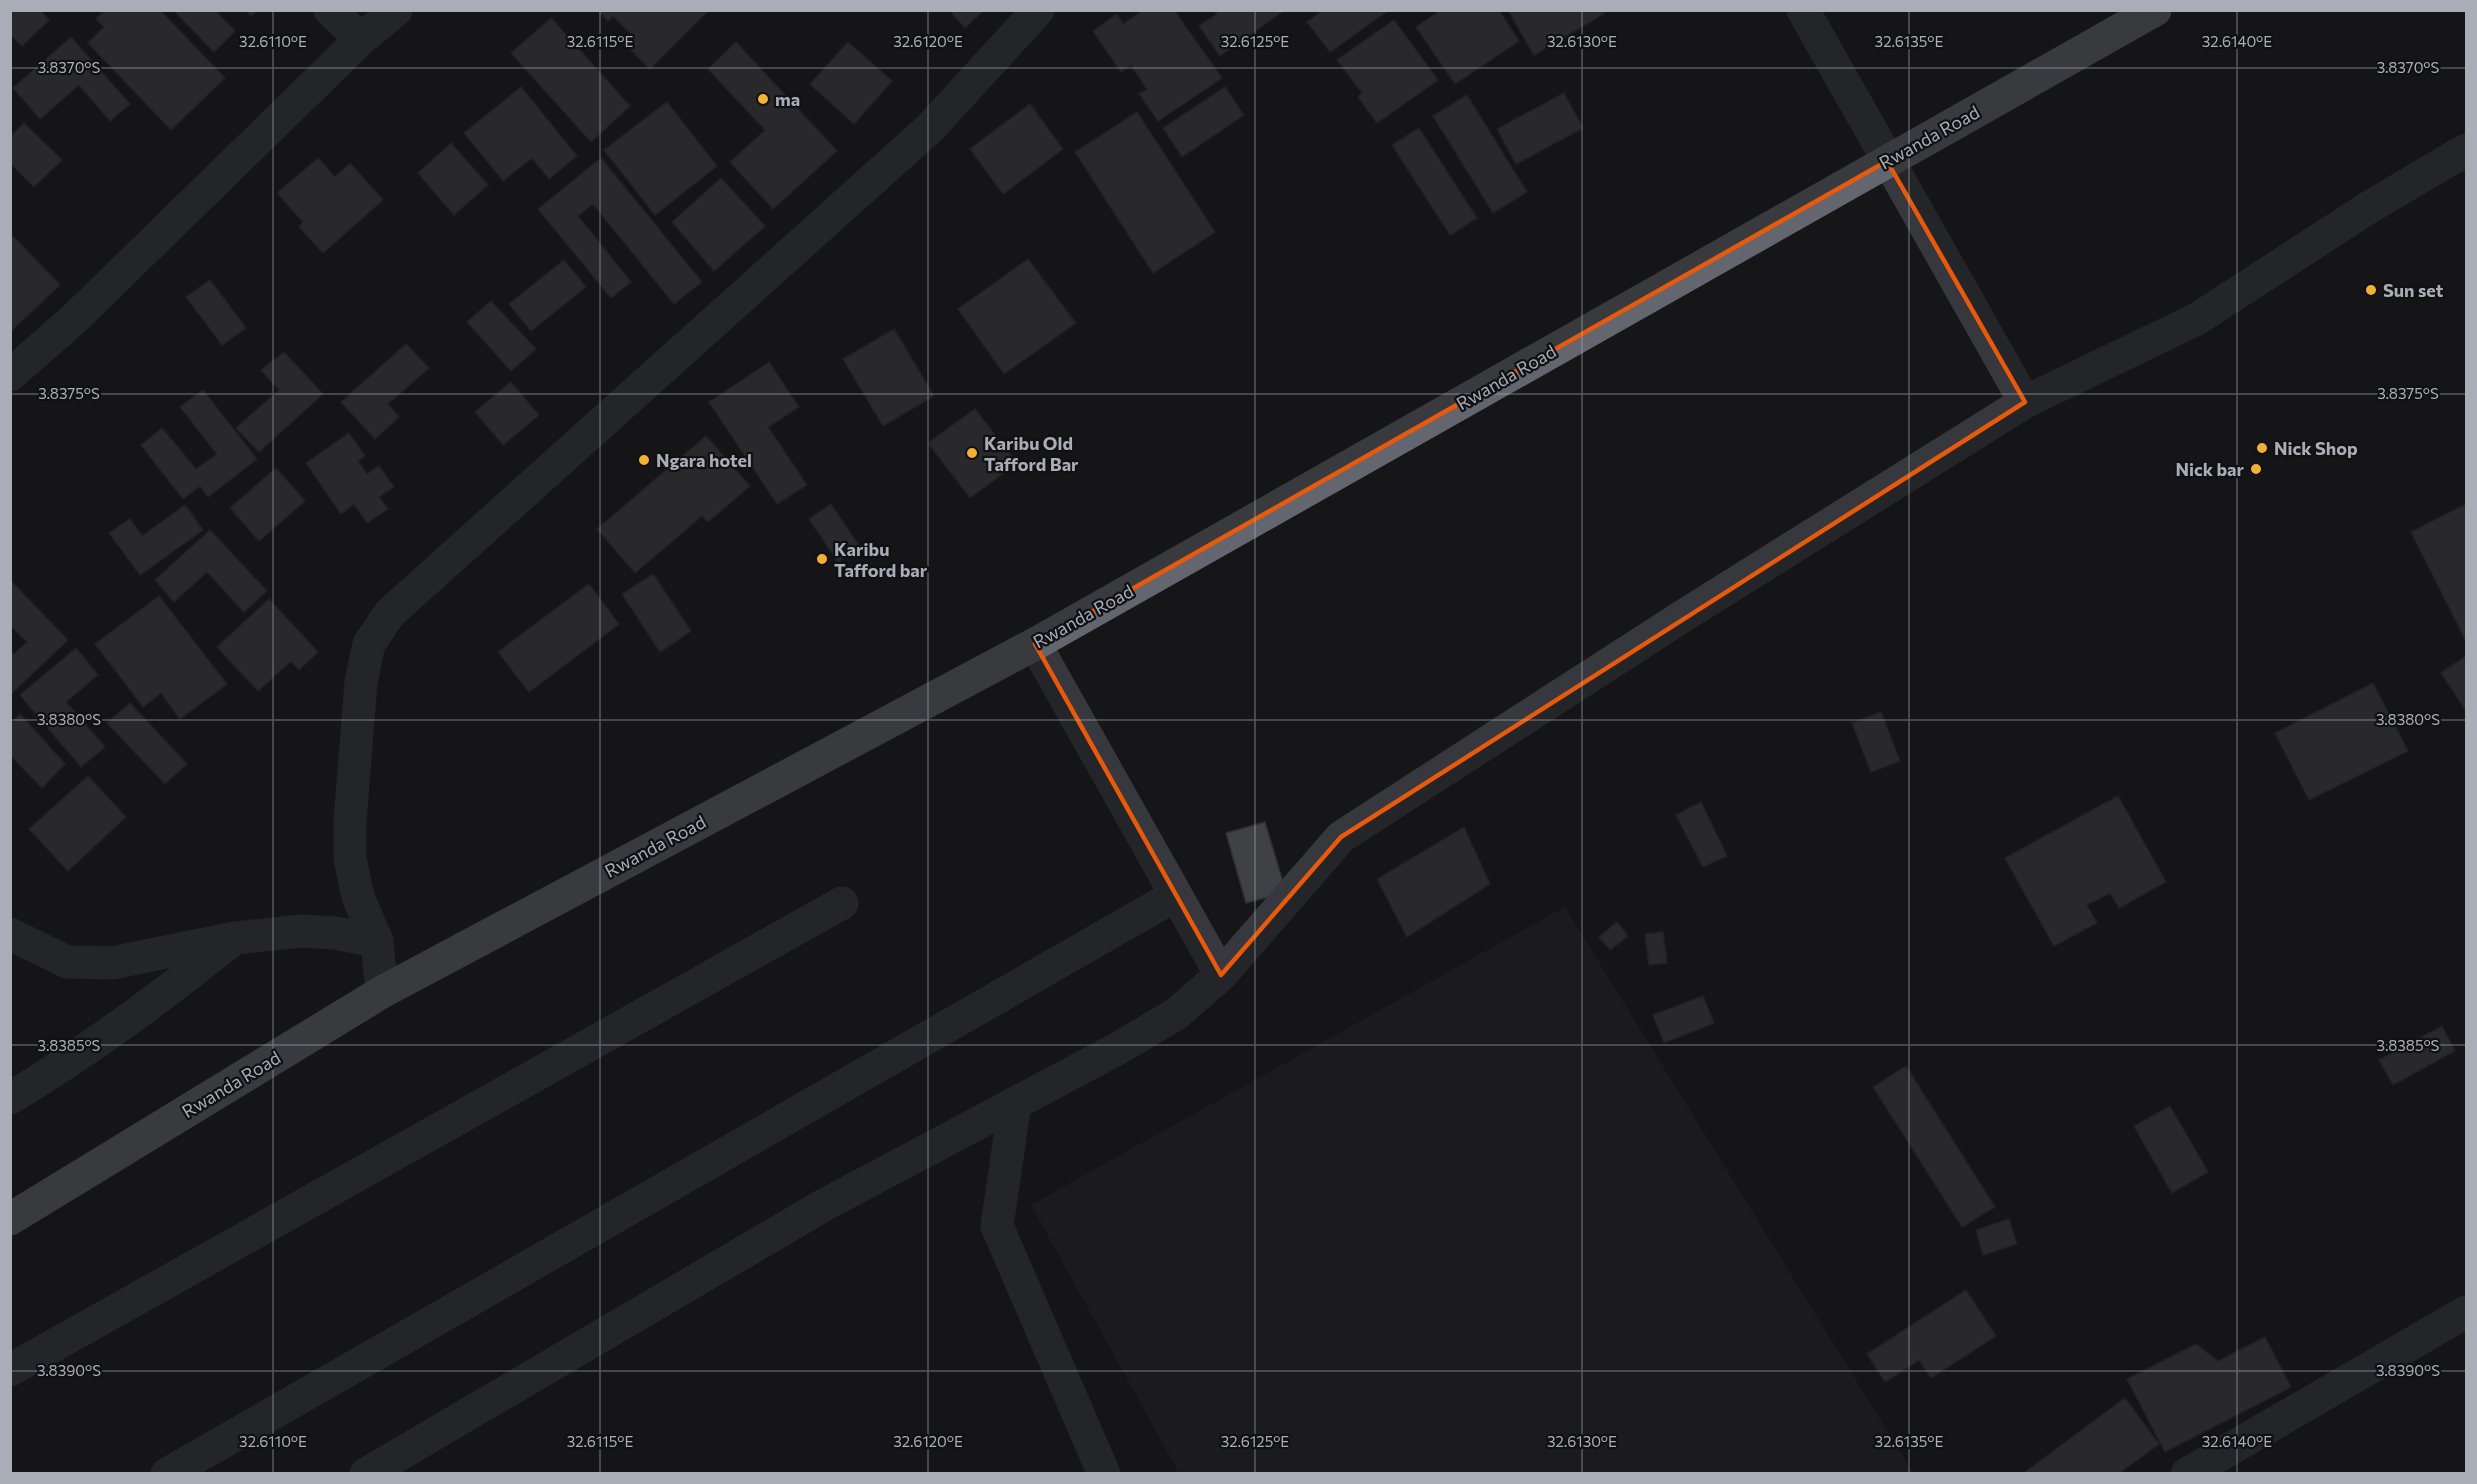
<svg xmlns="http://www.w3.org/2000/svg" width="2477" height="1484" font-family="Commissioner,sans-serif">
	<style>
		.built { fill: #222225 }
		.building { fill: #404145; stroke: #303034; stroke-width: 1.5 }
		.lines { fill: none; stroke-linecap: round; stroke-linejoin: round }
		.minor { stroke: #37383d; stroke-width: 33 }
		.highway { stroke: #63666e; stroke-width: 33 }
		.marked { fill: none; stroke: #e8590c; stroke-width: 4.5; stroke-linejoin: round }
		.ticks { fill: none; stroke: #a8adb8; stroke-width: 1.5; stroke-opacity: 0.45 }
		.poi-dot { fill: #f2b134; stroke: #111113; stroke-width: 2 }
		.labels { text-anchor: middle; dominant-baseline: central; stroke-width: 4.5; stroke-linejoin: round; paint-order: stroke }
		.poi-label { font-size: 18px; font-weight: bold; fill: #a8adb8; stroke: #111113; text-anchor: start }
		.street-label { font-size: 18px; fill: #a8adb8; stroke: #111113 }
		.ticks-label { font-size: 15px; text-anchor: middle; fill: #a8adb8; stroke: #111113; stroke-width: 4.5; stroke-linejoin: round; paint-order: stroke }
	</style>
	<rect width="100%" height="100%" fill="#161618"/>
	<!-- built -->
	<path class="built" d="M1565,907L1913,1473H1179L1031,1205Z"/>
	<!-- building -->
	<path class="building" d="M10,10H40L49,20L22,46L10,35Z
		M105,10H160L225,78L171,130L88,43L104,27L96,19Z
		M173,10H215L235,31L214,52Z
		M246,10H258L251,16Z
		M597,10H704L706,13L650,69L624,43L632,35L613,16L608,21Z
		M949,10H984L965,28Z
		M1143,10H1174L1222,78L1158,121L1139,94L1147,89L1131,65L1121,72L1093,31L1117,14L1123,24Z
		M1215,10H1281L1282,12L1220,56L1199,26L1217,14Z
		M1323,10H1389L1330,52L1307,22Z
		M1441,10H1499L1519,41L1455,84L1416,27Z
		M1508,10H1602L1604,14L1534,55Z
		M551,18L630,106L591,142L511,53Z
		M1394,20L1438,80L1377,123L1358,97L1362,93L1337,60Z
		M71,37L130,104L110,121L79,85L40,119L13,88Z
		M736,42L837,151L773,209L730,162L765,130L708,69Z
		M848,42L892,81L854,124L810,84Z
		M521,87L577,156L549,179L532,158L503,181L464,133Z
		M1225,87L1244,115L1182,157L1163,128Z
		M1564,93L1583,128L1516,164L1497,129Z
		M1467,95L1527,192L1493,213L1433,116Z
		M667,102L717,166L655,215L604,150Z
		M1030,104L1063,149L1003,194L970,149Z
		M1137,112L1215,232L1153,273L1075,152Z
		M24,123L62,160L34,187L10,163V137Z
		M1419,128L1477,218L1450,235L1392,145Z
		M451,143L488,185L454,215L418,173Z
		M318,158L335,177L350,163L383,200L323,253L299,227L303,222L277,193Z
		M601,158L702,282L674,304L593,204L578,216L631,282L611,298L538,209Z
		M721,178L765,226L714,271L672,222Z
		M13,236L60,285L10,332V239Z
		M1028,259L1076,323L1004,374L958,309Z
		M564,260L586,287L531,331L509,304Z
		M210,280L246,328L222,345L186,297Z
		M491,301L536,349L511,371L467,322Z
		M894,329L934,396L883,426L843,359Z
		M406,344L429,368L388,404L399,417L375,439L341,402Z
		M284,352L323,394L259,452L236,428L279,390L261,370Z
		M769,362L799,407L768,427L807,485L777,504L709,402Z
		M511,382L539,415L503,445L475,412Z
		M203,390L257,459L208,497L200,486L183,499L141,445L162,428L196,469L217,454L180,407Z
		M975,409L1017,463L970,498L928,443Z
		M975,409L1017,463L970,498L928,443Z
		M349,433L365,456L358,461L367,474L379,466L394,487L379,497L388,509L367,523L354,504L341,514L306,463Z
		M706,436L750,486L708,522L702,516L635,573L597,529Z
		M276,468L305,501L259,541L230,508Z
		M831,504L860,547L838,562L809,519Z
		M831,504L860,547L838,562L809,519Z
		M185,505L203,530L140,575L109,533L130,519L142,536Z
		M2464,505L2466,510V641L2411,532Z
		M210,530L267,591L244,612L207,572L174,602L155,580Z
		M653,574L691,631L660,652L622,594Z
		M10,580L68,640L12,693L10,651L14,654L27,642L10,625Z
		M589,584L619,624L529,692L498,652Z
		M159,596L227,684L180,719L161,693L143,707L95,644Z
		M269,599L318,652L299,670L291,661L258,691L217,647Z
		M76,648L98,675L66,702L105,747L81,767L20,695Z
		M2466,656V711L2441,673Z
		M2373,683L2408,751L2309,800L2275,733Z
		M130,703L187,764L165,784L107,723Z
		M1881,712L1900,761L1871,772L1852,723Z
		M20,714L65,764L42,788L10,755V724Z
		M88,776L126,817L68,871L29,829Z
		M2118,796L2166,882L2119,908L2110,893L2087,905L2097,923L2054,946L2005,858Z
		M1701,802L1727,856L1703,867L1676,815Z
		M1265,822L1286,892L1246,903L1226,833Z
		M1464,827L1490,884L1407,937L1377,879Z
		M1617,922L1628,936L1610,950L1599,937Z
		M1663,932L1667,963L1649,965L1645,934Z
		M1703,996L1714,1023L1664,1043L1653,1015Z
		M2442,1026L2455,1051L2393,1085L2379,1060Z
		M1906,1066L1995,1207L1962,1227L1873,1087Z
		M2170,1106L2208,1172L2172,1193L2134,1126Z
		M2009,1219L2017,1244L1983,1255L1976,1230Z
		M1966,1290L1996,1336L1931,1378L1919,1360L1885,1382L1867,1354Z
		M2265,1337L2291,1387L2165,1452L2127,1379L2196,1344L2218,1361Z
		M2125,1398L2159,1444L2118,1474H2026L2025,1472Z"/>
	<g class="lines">
		<!-- minor -->
		<path class="minor" d="M330,10L361,39
			M1803,10L2025,402
			M10,375L73,320L361,39L396,10
			M1035,644L1221,975
			M10,934L67,962L112,963L235,938L302,931L335,933L377,941
			M382,992L377,941L358,897L350,858V821L361,682L369,644L390,613L930,128L1038,10
			M10,1098C89,1051 160,998 231,941
			M1015,1103L997,1226L1104,1474
			M10,1370L842,903
			M167,1474L1176,895
			M366,1474L824,1205L1117,1049L1176,1014L1221,975L1341,837L1683,616L2025,402L2197,319L2368,208L2466,150
			M2187,1474L2466,1312"/>
		<!-- highway -->
		<path class="highway" d="M10,1219L382,992L1035,644L2155,10"/>
	</g>
	<!-- marked area -->
	<path d="M0 0H2477V1484H0ZM1887,161L2025,402L1341,837L1221,975L1035,644Z" fill="#161618" fill-opacity=".55" fill-rule="evenodd"/>
	<path class="marked" d="M1887,161L2025,402L1341,837L1221,975L1035,644Z"/>
	<!-- ticks -->
	<path class="ticks" d="M273,10V1474M600,10V1474M928,10V1474M1255,10V1474M1582,10V1474M1909,10V1474M2237,10V1474M10,68H2466M10,394H2466M10,720H2466M10,1045H2466M10,1371H2466"/>
	<!-- markers -->
	<g class="poi-dot">
		<circle cx="763" cy="99" r="6"/>
		<circle cx="2371" cy="290" r="6"/>
		<circle cx="2262" cy="448" r="6"/>
		<circle cx="972" cy="453" r="6"/>
		<circle cx="644" cy="460" r="6"/>
		<circle cx="2256" cy="469" r="6"/>
		<circle cx="822" cy="559" r="6"/>
	</g>
	<g class="labels">
		<!-- poi labels -->
		<g class="poi-label">
			<text x="775" y="99">ma</text>
			<text x="2383" y="290">Sun set</text>
			<text x="984" y="443">Karibu Old<tspan x="984" dy="21">Tafford Bar</tspan></text>
			<text x="2274" y="448">Nick Shop</text>
			<text x="656" y="460">Ngara hotel</text>
			<text x="2244" y="469" text-anchor="end">Nick bar</text>
			<text x="834" y="549">Karibu<tspan x="834" dy="21">Tafford bar</tspan></text>
		</g>
		<!-- street labels -->
		<g class="street-label">
			<text transform="translate(1929 137) rotate(-29)">Rwanda Road</text>
			<text transform="translate(1506 377) rotate(-30)">Rwanda Road</text>
			<text transform="translate(1083 616) rotate(-29)">Rwanda Road</text>
			<text transform="translate(655 846) rotate(-28)">Rwanda Road</text>
			<text transform="translate(231 1084) rotate(-31)">Rwanda Road</text>
		</g>
	</g>
	<g class="ticks-label">
		<text x="273" y="47">32.6110°E</text>
		<text x="600" y="47">32.6115°E</text>
		<text x="928" y="47">32.6120°E</text>
		<text x="1255" y="47">32.6125°E</text>
		<text x="1582" y="47">32.6130°E</text>
		<text x="1909" y="47">32.6135°E</text>
		<text x="2237" y="47">32.6140°E</text>
		<text x="69" y="73">3.8370°S</text>
		<text x="2408" y="73">3.8370°S</text>
		<text x="69" y="399">3.8375°S</text>
		<text x="2408" y="399">3.8375°S</text>
		<text x="69" y="725">3.8380°S</text>
		<text x="2408" y="725">3.8380°S</text>
		<text x="69" y="1051">3.8385°S</text>
		<text x="2408" y="1051">3.8385°S</text>
		<text x="69" y="1376">3.8390°S</text>
		<text x="2408" y="1376">3.8390°S</text>
		<text x="273" y="1447">32.6110°E</text>
		<text x="600" y="1447">32.6115°E</text>
		<text x="928" y="1447">32.6120°E</text>
		<text x="1255" y="1447">32.6125°E</text>
		<text x="1582" y="1447">32.6130°E</text>
		<text x="1909" y="1447">32.6135°E</text>
		<text x="2237" y="1447">32.6140°E</text>
	</g>
	<!-- border -->
	<rect width="2477" height="1484" fill="none" stroke="#a8adb8" stroke-width="24"/>
</svg>
